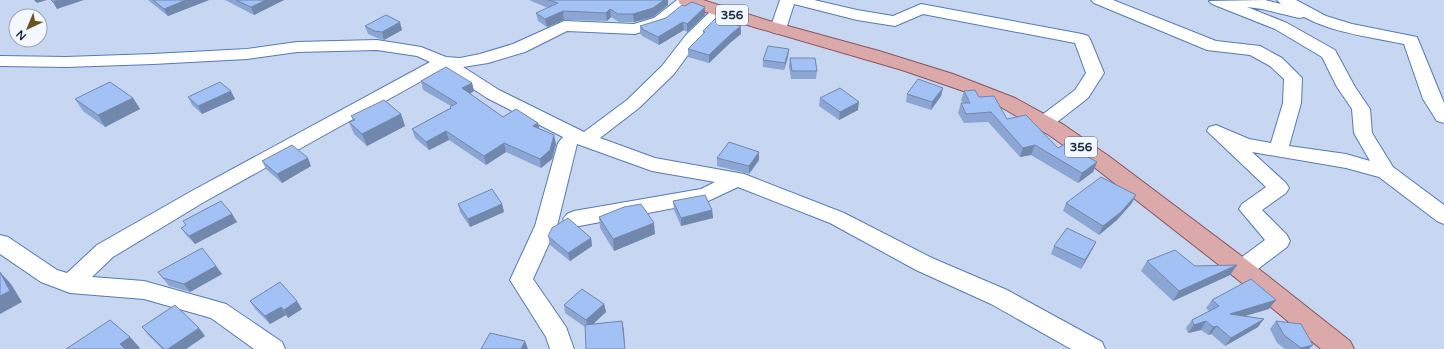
<svg xmlns="http://www.w3.org/2000/svg" width="1444" height="349" font-family="'Varela Round',sans-serif">
	<style>
		.lines { fill: none; stroke-linecap: round; stroke-linejoin: round }
		.minor-casing { stroke: #5679b6; stroke-width: 2 }
		.major-casing { stroke: #88565f; stroke-width: 2 }
		.minor { fill: #fff; fill-rule: evenodd }
		.major { fill: #dba9a9; fill-rule: evenodd }
		.wall { fill: #8ba6d3 }
		.shaded-wall { fill: #7187ac }
		.building { fill: #a2c1f5; stroke: #7187ac }
		.labels { text-anchor: middle; dominant-baseline: central; stroke-width: 3; stroke-linejoin: round; paint-order: stroke }
		.shield { fill: #f3f7fe; stroke: #5b677a; stroke-width: 1 }
		.shield-label { font-size: 12px; font-weight: bold; fill: #1a2942 }
	</style>
	<rect width="100%" height="100%" fill="#c7d7f2"/>
	<g class="lines">
		<defs>
			<path id="minor" d="M677,0H695L666,24L635,34L567,31L525,52L488,63L463,67L499,90L584,132L627,100L662,66L686,35L713,9L719,7L725,9L727,12L725,15L698,41L674,74L639,108L600,138L655,158L744,174L844,213L932,258L1007,290L1102,342L1105,349H1071L991,304L916,270L830,223L738,187L706,202L574,227L567,224L563,219L567,214L574,211L701,189L715,182L652,171L577,144L557,226L533,279L566,327L574,349H550L546,337L510,280L535,226L558,143L563,137L487,98L443,69L204,202L113,257L92,277L144,281L226,304L282,342L285,349H254L211,318L144,299L70,293L41,282L0,254V235L8,237L57,270L67,273L97,245L190,192L430,62L417,56L377,50L297,52L247,59L153,64L66,67L0,66V56L66,57L153,54L247,49L297,42L377,40L421,47L446,57L460,58L480,54L513,44L564,21L634,24L654,18Z
				M780,0H814L857,10L893,16L921,4L1082,34L1088,36L1090,39L1104,73L1088,98L1052,126L1045,128L1038,126L1036,122L1038,118L1075,90L1086,73L1075,43L923,14L895,26L857,20L794,4L786,29L784,32L778,34L772,32L770,29Z
				M1091,0H1113L1216,41L1260,46L1282,58L1302,78L1301,103L1289,146L1346,154L1370,161L1354,133L1352,109L1337,87L1322,57L1275,29L1212,4L1209,1L1265,0L1281,4L1277,0H1296L1326,16L1352,24L1417,37L1444,103V123L1437,121L1423,99L1404,44C1370,37 1334,33 1304,17L1299,18L1262,9L1247,7L1287,23L1335,50L1355,87L1370,109L1372,133L1393,167L1444,205V224L1437,221L1379,177L1346,168L1252,152L1286,183L1289,188L1286,193L1262,210L1287,235L1290,241L1287,247L1250,275L1242,278L1234,275L1231,269L1234,263L1265,240L1239,209L1242,204L1266,187L1207,131L1209,127L1216,125L1249,139L1271,143L1283,103L1284,79L1270,66L1250,55L1207,50L1094,3Z"/>
			<path id="major" d="M678,0H703L766,20L879,51L953,74L1015,98L1064,125L1110,157L1264,273L1350,341L1354,349H1321L1246,286L1094,167L1049,135L1001,107L975,95L902,70L754,27L680,4Z"/>
		</defs>
		<!-- minor casing -->
		<use href="#minor" class="minor-casing"/>
		<!-- major casing -->
		<use href="#major" class="major-casing"/>
		<!-- minor -->
		<use href="#minor" class="minor"/>
		<!-- major -->
		<use href="#major" class="major"/>
	</g>
	<!-- wall -->
	<path class="wall" d="M148,0H209L168,16Z
		M225,0H284L254,15Z
		M530,0H668V5L653,17L634,22H619L611,17L607,21L564,20L547,27L538,21L536,13L548,8L531,1Z
		M705,15L687,32L684,30L659,45L642,36V35L640,34V26Z
		M365,26L402,30L384,40L377,38L368,34Z
		M740,26L741,34L731,42L709,63L688,57V49L703,34V31Z
		M788,57L784,70L763,67V60Z
		M790,58L817,71L816,79H791L789,66Z
		M421,81L472,83L474,91L470,94L503,117L538,123L539,129L556,144L552,159L541,168L506,152L486,165L449,140L429,150L415,138L412,129L450,108V107L451,106L423,90Z
		M943,88L941,96L931,110L906,102L907,94Z
		M964,91L979,97L1007,119L1058,148L1097,162L1093,172L1078,183L1031,155L1020,157L988,122L964,123L958,113L961,103H963L961,100Z
		M188,97L235,99L202,114L192,105Z
		M133,98L140,109L105,127L83,111L75,99Z
		M820,98L858,110L839,120L819,106Z
		M401,114L405,126L367,146L354,134L349,122L353,120L351,116Z
		M717,158L759,160L749,174L717,166Z
		M262,161L311,166L282,183L266,169Z
		M673,201L712,210L713,218L681,226L674,210Z
		M1066,203H1132L1117,220L1099,235L1063,211Z
		M458,204H502L504,212L470,227L460,212Z
		M232,214L237,222L195,244L187,236L181,228Z
		M599,217L655,234L614,251L600,228Z
		M548,236L591,238L592,246L570,261L550,245Z
		M1096,242L1092,250L1081,269L1051,254L1054,246Z
		M1147,261L1195,266L1237,265L1230,275L1173,301L1141,271Z
		M216,266L222,274L190,292L169,286L158,272Z
		M1212,300L1269,309L1245,316L1258,327L1225,346L1211,334L1208,335L1201,330L1188,333L1186,328L1192,320L1209,311L1206,308Z
		M250,301L302,309L288,318L286,315L270,324L255,309Z
		M604,304L606,312L592,324L622,321L624,331L585,327L565,313L564,305Z
		M1276,321L1309,349H1285L1277,343L1270,329Z
		M142,327L205,336L186,349H162L148,335Z"/>
	<!-- shaded-wall -->
	<path class="shaded-wall" d="M34,0H47L37,3Z
		M58,0H84L57,9L53,2Z
		M186,0H209L168,16L164,9Z
		M266,0H284L254,15L251,7Z
		M664,0H668V5L653,17L634,22L633,14Z
		M705,7V15L687,32V24Z
		M610,9L611,17L607,21L606,13Z
		M563,11L564,20L547,27L545,19Z
		M740,20V28L741,26V34L731,42L709,63V55L735,24Z
		M400,22L402,30L384,40L382,32Z
		M683,22L684,30L659,45L658,37Z
		M789,49L788,57L784,70L785,63Z
		M472,83L474,91L464,97L462,88Z
		M943,88L941,96L931,110L932,102Z
		M231,91L235,99L202,114L198,106Z
		M133,98L140,109L105,127L98,115Z
		M859,102L858,110L839,120L840,112Z
		M401,114L405,126L367,146L362,134Z
		M538,123L540,132L533,126Z
		M446,131L449,140L429,150L426,142Z
		M554,135L556,144L552,159L541,168L540,159Z
		M504,143L506,152L486,165L484,156Z
		M1035,145L1031,155L1020,157L1023,148Z
		M759,152V160L749,174V166Z
		M308,158L311,166L282,183L277,174Z
		M1097,162L1093,172L1078,183L1082,173Z
		M1136,195L1132,203L1117,220L1099,235L1103,226Z
		M502,204L504,212L470,227L468,219Z
		M712,210L713,218L681,226V218Z
		M232,214L237,222L195,244L189,236Z
		M654,223L655,234L614,251L613,239Z
		M591,238L592,246L570,261L568,253Z
		M1096,242L1092,250L1081,269L1085,260Z
		M1237,265L1230,275L1173,301L1179,291Z
		M216,266L222,274L190,292L184,284Z
		M0,272L11,284L22,302L0,314Z
		M1276,300L1269,309L1224,322L1230,314Z
		M297,301L302,309L288,318L284,310Z
		M604,304L606,312L588,329L586,320Z
		M281,307L286,315L270,324L265,316Z
		M1264,319L1258,327L1225,346L1231,338Z
		M622,321L624,331L625,349Z
		M1206,321L1201,330L1188,333L1194,325Z
		M1217,326L1211,334L1208,335L1213,327Z
		M199,328L205,336L186,349H168Z
		M130,337L140,348L139,349H124L120,344Z
		M525,341L528,349H521Z
		M1313,345L1309,349H1300L1301,348Z"/>
	<!-- building -->
	<path class="building" d="M51,0H58L53,2Z
		M153,0H186L164,9Z
		M236,0H266L251,7Z
		M548,0H664L653,8L633,14H618L610,9L606,13L563,11L545,19L536,13L558,3Z
		M692,2L705,7L687,24L683,22L658,37L642,29L643,28L640,26L666,18L682,5L685,6Z
		M722,12L740,20L735,24L741,26L731,34L709,55L688,49L705,32L703,31Z
		M386,15L400,22L382,32L374,31L365,26Z
		M768,46L789,49L785,63L763,60Z
		M790,58H815L817,71H792Z
		M446,67L472,83L462,88L503,117L516,109L538,123L533,126L554,135L550,150L540,159L504,143L484,156L446,131L426,142L412,129L451,108L450,107L457,103L421,81Z
		M918,79L943,88L932,102L907,94Z
		M110,82L133,98L98,115L75,99Z
		M220,82L231,91L198,106L188,97Z
		M840,88L859,102L840,112L820,98Z
		M975,90L979,97L994,96L1007,119L1026,115L1058,148L1065,144L1097,162L1082,173L1035,145L1023,148L991,112L966,114L961,103H970L964,91Z
		M384,100L401,114L362,134L349,122L355,120L351,116Z
		M729,142L759,152L749,166L717,158Z
		M292,145L308,158L277,174L262,161Z
		M1101,177L1136,195L1121,212L1103,226L1066,203Z
		M492,189L502,204L468,219L458,204Z
		M705,195L712,210L681,218L673,201Z
		M221,201L232,214L189,236L181,228L186,225L183,221Z
		M641,204L654,223L613,239L599,217L624,207Z
		M568,218L591,238L568,253L548,236L552,228Z
		M1067,228L1096,242L1085,260L1054,246Z
		M202,248L216,266L184,284L163,278L158,272Z
		M1175,250L1195,266L1237,265L1179,291L1147,261Z
		M0,272L10,291L0,296Z
		M1251,279L1276,300L1230,314L1264,319L1231,338L1217,326L1213,327L1206,321L1194,325L1192,320L1219,306L1212,300Z
		M280,282L297,301L284,310L281,307L265,316L250,301Z
		M582,289L604,304L586,320L564,305Z
		M175,305L199,328L168,349H164L142,327Z
		M110,320L130,337L120,344L125,349H66Z
		M622,321L625,349H586L585,325Z
		M1276,321L1301,324L1313,345L1301,348L1284,335Z
		M490,333L525,341L521,349H481Z"/>
	<g class="labels">
		<!-- shield labels -->
		<g class="shield">
			<rect x="716" y="5" width="32" height="20" rx="3"/>
			<rect x="1065" y="137" width="32" height="20" rx="3"/>
		</g>
		<g class="shield-label">
			<text x="732" y="15">356</text>
			<text x="1081" y="147">356</text>
		</g>
	</g>
	<!-- north arrow -->
	<g transform="translate(28 28) rotate(224)"><circle r="19" fill="#f3f7fe" stroke="#9ca5b3"/>
	<path d="M0-3L7 15L0 10L-7 15Z" fill="#6b5223"/>
	<text y="-6" font-size="11" font-weight="bold" text-anchor="middle" fill="#1a2942">N</text>
	</g>
</svg>
